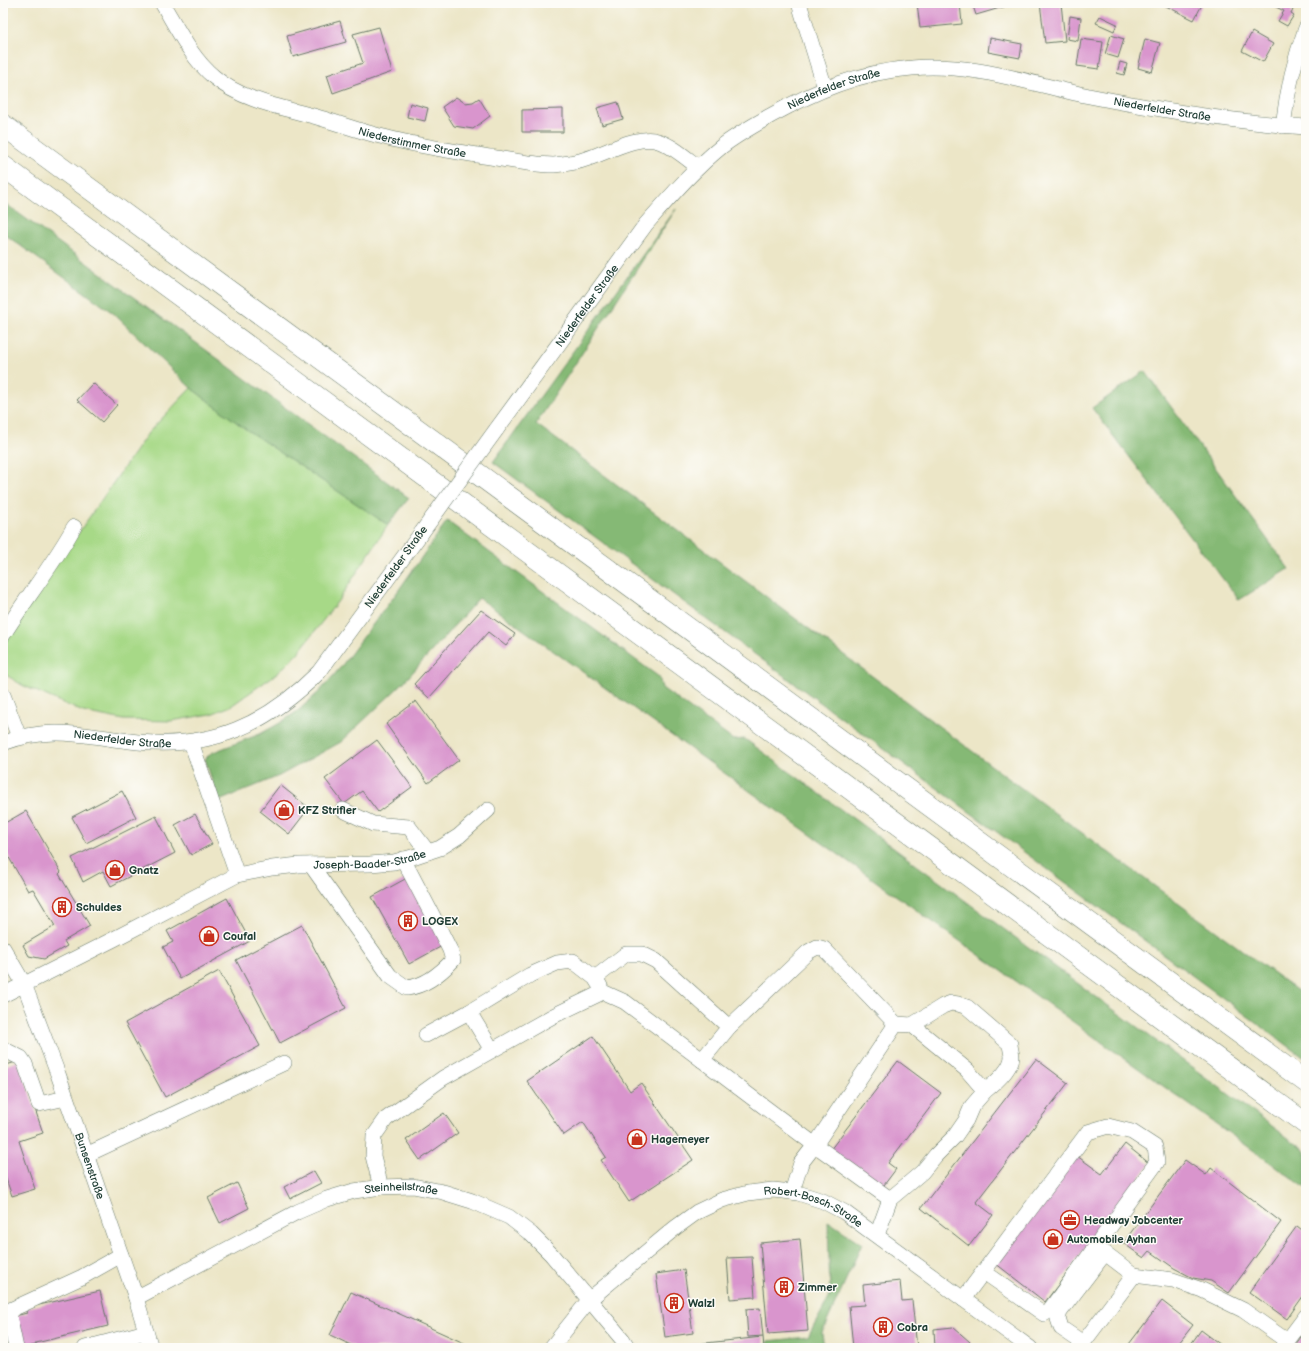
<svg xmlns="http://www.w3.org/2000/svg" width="1309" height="1351" font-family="'Balsamiq Sans',sans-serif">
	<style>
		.green { fill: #a7d987; stroke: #638b5e }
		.forest { fill: #85b974; stroke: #527b54 }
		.building { fill: #d995cd }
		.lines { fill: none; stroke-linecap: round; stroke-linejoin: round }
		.minor-casing { stroke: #677867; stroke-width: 16 }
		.highway-casing { stroke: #677867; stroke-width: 22 }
		.minor { stroke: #fff; stroke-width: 15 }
		.highway { stroke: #fff; stroke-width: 21 }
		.minor-bridge-casing { stroke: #677867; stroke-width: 16; stroke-linecap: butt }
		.minor-bridge { stroke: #fff; stroke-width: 15 }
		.labels { text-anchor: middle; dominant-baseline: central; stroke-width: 3; stroke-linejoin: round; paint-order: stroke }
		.street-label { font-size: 11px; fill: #1f3d34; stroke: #fdfcf7 }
		.poi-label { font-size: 11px; font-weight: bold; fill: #1f3d34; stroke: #fdfcf7; text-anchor: start }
	</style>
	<rect width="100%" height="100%" fill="#fdfcf7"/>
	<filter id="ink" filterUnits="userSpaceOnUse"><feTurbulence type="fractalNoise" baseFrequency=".025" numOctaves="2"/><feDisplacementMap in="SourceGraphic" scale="8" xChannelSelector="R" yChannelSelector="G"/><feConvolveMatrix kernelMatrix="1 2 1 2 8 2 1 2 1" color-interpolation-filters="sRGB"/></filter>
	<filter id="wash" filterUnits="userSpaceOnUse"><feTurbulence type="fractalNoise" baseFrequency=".012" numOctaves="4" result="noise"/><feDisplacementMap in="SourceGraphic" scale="16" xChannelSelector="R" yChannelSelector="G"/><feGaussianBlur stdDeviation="0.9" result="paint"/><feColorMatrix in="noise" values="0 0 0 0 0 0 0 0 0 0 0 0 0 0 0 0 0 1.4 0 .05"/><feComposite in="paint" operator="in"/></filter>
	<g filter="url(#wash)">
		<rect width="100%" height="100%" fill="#ece6c7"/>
		<!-- green -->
		<path class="green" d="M191,388L247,430L388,525L338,601L298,653L279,672L231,706L211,714L171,721L124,720L83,712L22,685L3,673V641L148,433Z"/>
		<!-- forest -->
		<path class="forest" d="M3,202L409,498L388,525L247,430L191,388L113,313L3,233Z
			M676,209L536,424L1048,808L1306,997V1059L493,462Z
			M1145,371L1289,569L1239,600L1092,408Z
			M447,521L659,677L662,688L733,740L745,739L1306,1151V1188L479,598L404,682L341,742L279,776L219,801L205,759L211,753L260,734L280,723L299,710L320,691L340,668L398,591Z
			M828,1221L862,1244L822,1333L824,1348H769L768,1341L808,1337L830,1296Z"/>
		<g id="blocks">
			<!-- building -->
			<path class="building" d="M917,3H960L962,24L920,28Z
				M972,3H1017L976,15Z
				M1040,3H1061L1065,41L1045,43Z
				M1165,3H1203L1194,20L1164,5Z
				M1270,3H1296L1291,13L1294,15L1287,26L1278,21L1284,11L1270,4Z
				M1070,16L1081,18L1078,41L1067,39Z
				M1100,16L1117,24L1114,31L1096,23Z
				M340,21L346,42L293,57L287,36Z
				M379,27L392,72L333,93L327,75L363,63L353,34Z
				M1252,32L1273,44L1263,62L1242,51Z
				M1111,35L1124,39L1118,58L1105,54Z
				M990,38L1022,44L1020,58L988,52Z
				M1081,39L1103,42L1099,69L1077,66Z
				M1145,39L1160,43L1152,72L1138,68Z
				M1120,62L1127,64L1124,75L1117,73Z
				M456,97L465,103L473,102L479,98L490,116L473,129L454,126L442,107Z
				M618,102L623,119L602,125L597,108Z
				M410,103L428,108L425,121L407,117Z
				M563,109V132H522V110Z
				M93,383L117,405L102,422L77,400Z
				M481,610L515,634L506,646L488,632L429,698L414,684Z
				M416,701L459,760L428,783L386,724Z
				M377,740L412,787L378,812L362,791L344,804L325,779Z
				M280,785L309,808L289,834L260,811Z
				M122,791L136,817L86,843L72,817Z
				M26,811L61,872L59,874L90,926L64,941L67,946L44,959L29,956L23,945L55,926L33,889L28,891L3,847V824Z
				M195,814L212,844L191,855L175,825Z
				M156,816L175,853L111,886L103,871L83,882L72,858Z
				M407,878L444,945L409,964L372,897Z
				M227,898L250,941L180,979L163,947L173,942L167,931Z
				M302,925L346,1008L280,1043L236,960Z
				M219,971L260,1046L165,1097L125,1023Z
				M593,1036L630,1091L641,1083L693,1160L629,1202L601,1160L606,1157L583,1122L564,1135L527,1081Z
				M1036,1059L1068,1083L976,1202L993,1215L969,1246L921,1208Z
				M19,1061L43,1133L19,1141L35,1189L12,1196L5,1176H3V1066Z
				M898,1061L941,1093L888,1163L896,1169L881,1189L830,1150Z
				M444,1113L458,1133L420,1160L406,1140Z
				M1125,1144L1150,1164L1045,1302L995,1263L1077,1156L1102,1174Z
				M1185,1160L1206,1175L1211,1168L1281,1222L1229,1293L1211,1281L1193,1278L1174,1268L1150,1251L1144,1258L1123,1243Z
				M314,1171L321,1183L290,1199L284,1187Z
				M237,1183L249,1208L220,1223L208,1198Z
				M1297,1226L1306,1233V1292L1287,1319L1249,1292Z
				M800,1239L808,1331L768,1334L760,1243Z
				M752,1257L755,1297L730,1299L727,1258Z
				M684,1270L693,1333L665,1337L656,1274Z
				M900,1281L902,1301L912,1300L917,1348H853L849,1306L865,1305L863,1285Z
				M100,1291L108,1326L36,1343V1345L22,1348L15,1316L27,1313L26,1308Z
				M351,1292L475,1348H357L330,1335Z
				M1162,1301L1193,1325L1175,1348H1126Z
				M760,1308L763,1336L748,1337L746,1309Z
				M953,1327L970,1342V1348H935L934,1329Z
				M1201,1330L1225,1348H1188Z
				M1306,1330V1348H1293Z
				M763,1337L764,1348H667V1347Z"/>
		</g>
	</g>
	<g filter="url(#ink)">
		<use href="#blocks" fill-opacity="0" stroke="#677867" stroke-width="1"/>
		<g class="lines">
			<defs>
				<g id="minor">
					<path id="s1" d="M162,3C177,28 191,58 214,77C242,101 285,108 320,118C341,124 362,132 384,137C421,147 459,152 496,158C515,161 535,165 553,165C564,164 576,163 586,159C606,153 638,134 658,141C673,146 686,158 698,167"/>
					<path d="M799,3L825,88"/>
					<path d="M1283,126C1287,92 1294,60 1306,28"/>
					<path id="s2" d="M496,430L646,224C670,197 693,170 721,147C736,135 753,126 770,116C815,91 859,72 912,68C971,62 1031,84 1089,96C1160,110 1233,122 1306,127"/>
					<path d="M3,635C26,598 53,565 74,527"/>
					<path d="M3,695L19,737"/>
					<path d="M191,742L237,875"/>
					<path id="s3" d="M3,743C53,724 88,737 138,742C213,749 266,725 319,672L422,532"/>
					<path d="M343,810L373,824L409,827L428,852"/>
					<path d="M311,865L390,976L407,988C425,986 441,973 453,960L450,950L438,926L403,859"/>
					<path id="s4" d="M3,948L24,984L58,1074L136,1298L151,1348"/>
					<path d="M595,978L626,954H642L656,961L729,1027L702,1060"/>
					<path id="s5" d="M3,995L114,939L237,875L272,868L299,865L370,864L394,862L416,856L440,848L459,836L488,810"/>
					<path d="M912,1025L943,1006L951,1003L958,1004L967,1007L1010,1044C1010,1048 1012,1053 1012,1057C1011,1070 994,1084 985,1091"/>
					<path d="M729,1027L808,952L817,947L824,949L896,1024"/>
					<path d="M426,1035L469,1012"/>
					<path d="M3,1049L21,1058L25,1064L39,1104L66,1098"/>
					<path d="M492,1050L469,1012L530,975L557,963L573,961L595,978L600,986"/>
					<path d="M86,1155L284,1063"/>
					<path d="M381,1187L373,1156L374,1136L386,1119L443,1078L553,1016L603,992L625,1002L815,1145L801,1163L792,1192"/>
					<path d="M877,1235L890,1199L922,1172L936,1155L955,1136L966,1120L972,1106L985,1091L967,1070L912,1025L896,1024L815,1145L890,1199"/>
					<path d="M1134,1275L1173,1280L1202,1290L1243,1310L1287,1341"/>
					<path id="s6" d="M136,1298L297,1212L327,1199L354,1191L381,1187L413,1186L443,1192L472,1201L509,1217L531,1234L551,1254L623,1340L628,1348"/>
					<path d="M963,1299L1088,1132L1108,1126L1132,1132L1155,1147L1157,1162L1049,1311L1044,1314L984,1272"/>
					<path d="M16,1348L8,1311L82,1277L121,1255"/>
					<path d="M85,1348L146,1332"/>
					<path id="s7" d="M551,1348L590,1299L675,1228L697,1212L722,1200L748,1193L773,1190L792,1192L798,1193L823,1201L844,1212L1030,1348"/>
					<path d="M1079,1348L1083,1343L1134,1275L1105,1253L1060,1312L1058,1319L1061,1328L1083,1343"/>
					<path d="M1282,1348L1306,1316"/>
				</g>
				<path id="highway" d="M3,125L1306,1082
					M3,166L1306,1124"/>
			</defs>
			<!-- minor casing -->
			<use href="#minor" class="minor-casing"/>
			<!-- highway casing -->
			<use href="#highway" class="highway-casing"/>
			<!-- minor -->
			<use href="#minor" class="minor"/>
			<!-- highway -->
			<use href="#highway" class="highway"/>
			<defs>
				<path id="minor-bridge" d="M422,532L496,430"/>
			</defs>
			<!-- minor-bridge casing -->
			<use href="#minor-bridge" class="minor-bridge-casing"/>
			<!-- minor-bridge -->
			<use href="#minor-bridge" class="minor-bridge"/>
		</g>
	</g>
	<!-- icons -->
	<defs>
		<symbol id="shop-ring" viewBox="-11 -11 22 22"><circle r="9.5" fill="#fdfcf7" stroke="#c8321e" stroke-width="1.5"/><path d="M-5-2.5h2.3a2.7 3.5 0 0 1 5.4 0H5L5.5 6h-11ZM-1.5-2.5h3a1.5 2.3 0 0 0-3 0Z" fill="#c8321e"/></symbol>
		<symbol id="building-ring" viewBox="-11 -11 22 22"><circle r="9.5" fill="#fdfcf7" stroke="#c8321e" stroke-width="1.5"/><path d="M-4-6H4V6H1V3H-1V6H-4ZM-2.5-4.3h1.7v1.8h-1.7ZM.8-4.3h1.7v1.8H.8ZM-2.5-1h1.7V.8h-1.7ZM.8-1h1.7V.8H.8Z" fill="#c8321e"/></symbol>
		<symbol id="office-ring" viewBox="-11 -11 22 22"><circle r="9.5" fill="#fdfcf7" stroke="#c8321e" stroke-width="1.5"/><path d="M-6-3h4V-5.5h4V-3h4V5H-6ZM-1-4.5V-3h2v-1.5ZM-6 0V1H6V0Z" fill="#c8321e"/></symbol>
	</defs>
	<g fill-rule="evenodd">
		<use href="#shop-ring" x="273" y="799" width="22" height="22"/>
		<use href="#shop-ring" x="104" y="859" width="22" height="22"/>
		<use href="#building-ring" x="51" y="896" width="22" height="22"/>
		<use href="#building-ring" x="397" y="910" width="22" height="22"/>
		<use href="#shop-ring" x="198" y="925" width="22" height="22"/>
		<use href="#shop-ring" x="626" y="1128" width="22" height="22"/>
		<use href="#office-ring" x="1059" y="1209" width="22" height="22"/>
		<use href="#shop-ring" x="1042" y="1228" width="22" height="22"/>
		<use href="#building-ring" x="773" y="1276" width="22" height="22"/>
		<use href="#building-ring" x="663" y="1292" width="22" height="22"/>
		<use href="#building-ring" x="872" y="1316" width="22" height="22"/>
	</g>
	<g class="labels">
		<!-- street labels -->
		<g class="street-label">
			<text stroke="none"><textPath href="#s2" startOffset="490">Niederfelder Straße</textPath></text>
			<text stroke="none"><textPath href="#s2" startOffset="826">Niederfelder Straße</textPath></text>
			<text stroke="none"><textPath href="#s1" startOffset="301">Niederstimmer Straße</textPath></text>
			<text stroke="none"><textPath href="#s2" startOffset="154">Niederfelder Straße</textPath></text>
			<text transform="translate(396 567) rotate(-54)">Niederfelder Straße</text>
			<text stroke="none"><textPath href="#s3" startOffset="121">Niederfelder Straße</textPath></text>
			<text stroke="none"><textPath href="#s5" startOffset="397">Joseph-Baader-Straße</textPath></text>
			<text stroke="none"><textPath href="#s4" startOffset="235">Bunsenstraße</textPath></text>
			<text stroke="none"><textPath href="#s6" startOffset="291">Steinheilstraße</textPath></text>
			<text stroke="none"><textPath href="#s7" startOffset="324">Robert-Bosch-Straße</textPath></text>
		</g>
		<!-- poi labels -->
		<g class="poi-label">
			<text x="298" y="810">KFZ Strifler</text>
			<text x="129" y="870">Gnatz</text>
			<text x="76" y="907">Schuldes</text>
			<text x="422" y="921">LOGEX</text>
			<text x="223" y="936">Coufal</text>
			<text x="651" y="1139">Hagemeyer</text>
			<text x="1084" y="1220">Headway Jobcenter</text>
			<text x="1067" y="1239">Automobile Ayhan</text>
			<text x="798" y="1287">Zimmer</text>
			<text x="688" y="1303">Walzl</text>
			<text x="897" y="1327">Cobra</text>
		</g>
	</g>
	<!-- margin -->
	<rect width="1309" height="1351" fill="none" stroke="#fdfcf7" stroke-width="16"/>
</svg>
